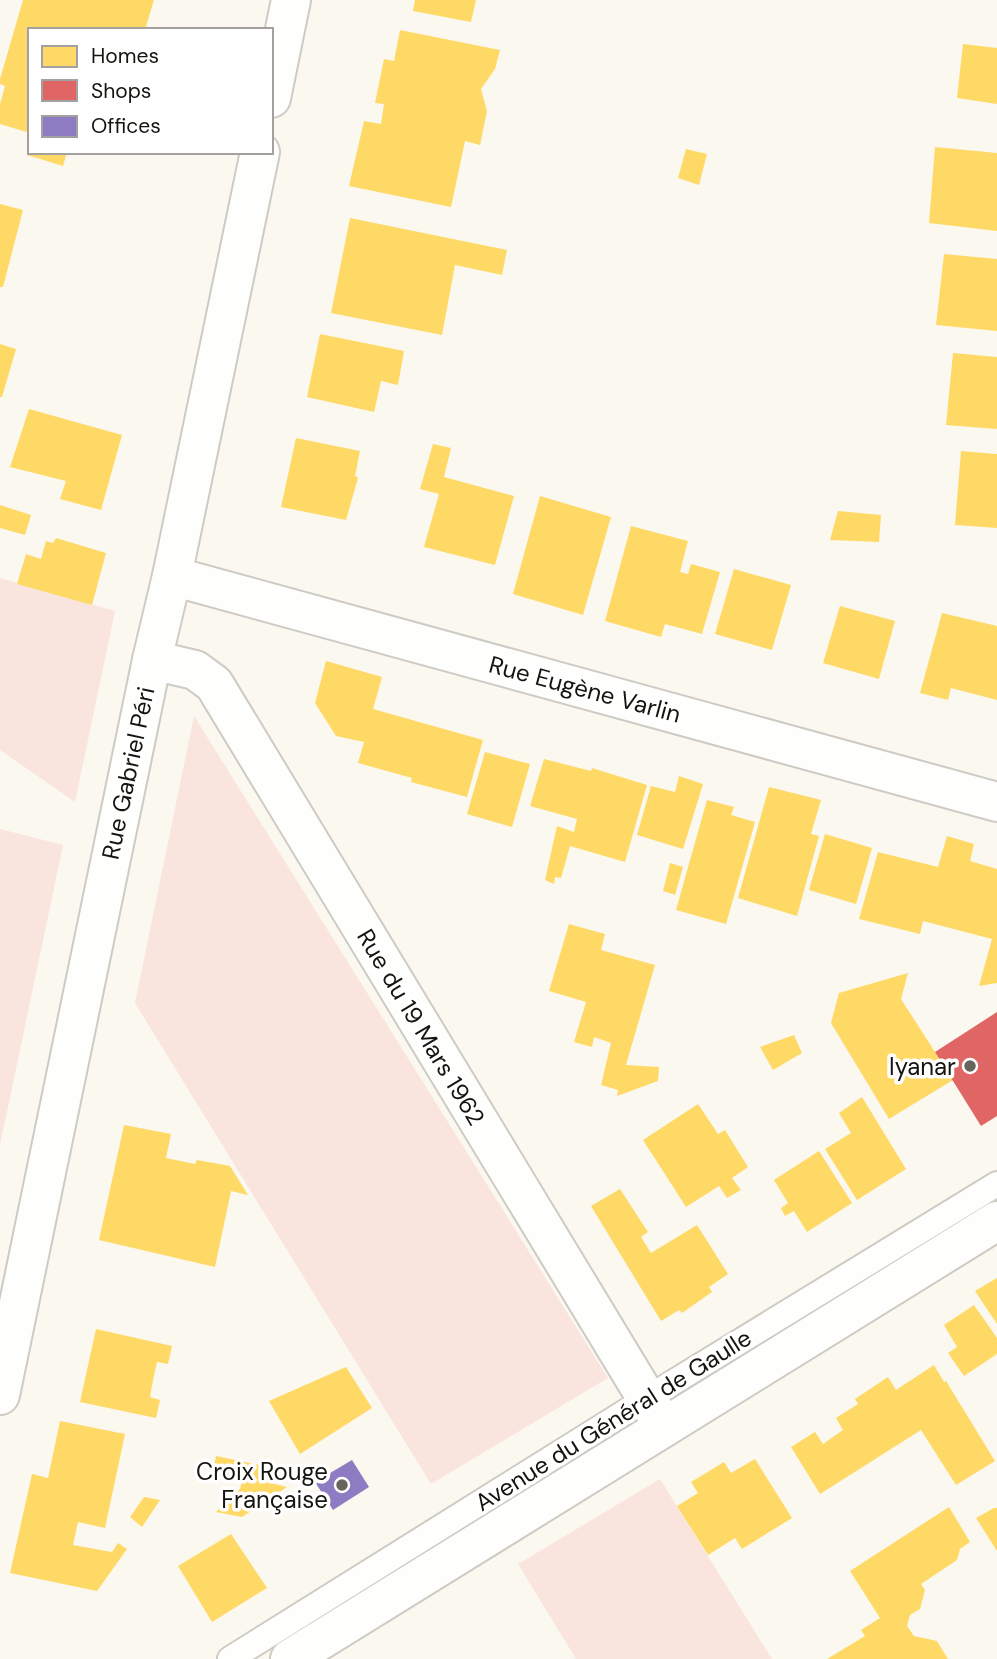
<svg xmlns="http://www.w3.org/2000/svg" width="997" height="1659" font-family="'DM Sans',sans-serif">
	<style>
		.green { fill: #f9e5de }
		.homes { fill: #ffd966 }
		.shops { fill: #e06666 }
		.offices { fill: #8e7cc3 }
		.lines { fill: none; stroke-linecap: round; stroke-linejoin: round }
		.lane-casing { stroke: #cecbc5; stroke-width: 28 }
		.street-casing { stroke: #cecbc5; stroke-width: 42 }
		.secondary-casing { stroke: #cecbc5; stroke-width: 42 }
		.lane { stroke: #fefefd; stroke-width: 24 }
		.street { stroke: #fefefd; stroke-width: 38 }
		.secondary { stroke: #fefefd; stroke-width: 38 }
		.poi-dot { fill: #66645d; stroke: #fff; stroke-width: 2.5 }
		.labels { text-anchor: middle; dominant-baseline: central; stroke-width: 7; stroke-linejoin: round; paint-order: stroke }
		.street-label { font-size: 24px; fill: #16140e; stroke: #fff }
		.poi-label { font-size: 24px; fill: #16140e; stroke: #fff; text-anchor: end }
	</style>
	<rect width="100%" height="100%" fill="#fbf8f0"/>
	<!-- green -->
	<path class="green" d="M0,578L115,611L75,802L0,750Z
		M194,716L608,1378L431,1484L135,1003Z
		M0,829L63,845L0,1145Z
		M660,1479L772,1659H576L518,1564Z"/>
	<!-- homes -->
	<path class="homes" d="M23,0H154L145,30H30V133L0,124V104L5,86L0,84V79Z
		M415,0H476L471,22L413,11Z
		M400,30L500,50L495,69L481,89L487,111L480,145L465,141L451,207L349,186L364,121L381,124L384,104L375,103L384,59L394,61Z
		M963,44L997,48V104L957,98Z
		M29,146L30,152H67L63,166L27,155Z
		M935,147L997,153V231L929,223Z
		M686,149L707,154L699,185L678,178Z
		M0,204L23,210L3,287H0Z
		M350,218L507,250L502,275L455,265L442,335L331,313Z
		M944,254L997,259V331L936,325Z
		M320,334L404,351L398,385L381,381L374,412L307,397Z
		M0,344L16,349L2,397H0Z
		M953,353L997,357V429L946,425Z
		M29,409L122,435L101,510L60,499L66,481L10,467Z
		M296,438L360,451L355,476L358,478L346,520L281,507Z
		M433,444L451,448L444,477L514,496L495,565L424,547L439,494L420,489Z
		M961,451L997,454V528L955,525Z
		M540,496L611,517L583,615L513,594Z
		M0,505L31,515L25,535L0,528Z
		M838,511L881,515L879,542L830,540Z
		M631,526L688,541L680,572L688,574L691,564L720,572L702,634L665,624L661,637L605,621Z
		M56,538L106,553L92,605L17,584L26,554L41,559L46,541L53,543Z
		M734,569L791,585L772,650L715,634Z
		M840,606L895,621L879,679L823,663Z
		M942,613L997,626V700L951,688L948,700L920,693Z
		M326,661L382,677L373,709L483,740L467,797L411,782L412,778L358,763L364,742L336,736L315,703Z
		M485,752L530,764L512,827L467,814Z
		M544,759L591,771L592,768L647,785L625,862L570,846L561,878L555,877L554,884L545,880L557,826L574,832L577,819L530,806Z
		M679,776L703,784L683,849L637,835L651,786L675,792Z
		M769,787L821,800L811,834L819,836L797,916L738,898Z
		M707,800L734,807L731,815L755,822L726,924L676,910Z
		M825,834L872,848L856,904L809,890Z
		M947,836L974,844L970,861L997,869V983L979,986L992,939L923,921L920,934L859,919L878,852L938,867Z
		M670,863L683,867L675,895L663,891Z
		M569,924L605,934L601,950L655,965L626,1065L659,1067L658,1081L617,1096L618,1090L601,1085L611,1043L594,1037L592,1047L574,1042L586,1002L549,991Z
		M908,973L901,999L953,1080L889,1119L831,1023L839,993Z
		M794,1035L802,1053L773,1070L760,1047Z
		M862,1097L906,1169L857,1200L825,1149L851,1133L839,1113Z
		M698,1104L718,1134L725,1130L748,1167L732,1178L741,1190L727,1198L719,1186L686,1207L643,1140Z
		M124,1125L171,1134L166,1158L195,1164L197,1160L230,1166L248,1195L231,1191L215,1267L99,1240Z
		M819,1151L852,1203L807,1232L794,1211L785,1216L781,1208L788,1203L774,1180Z
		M620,1189L648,1232L641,1237L651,1253L697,1225L728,1274L709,1287L712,1292L682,1313L679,1310L661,1321L591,1206Z
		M997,1278V1324L975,1291Z
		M974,1305L997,1338V1354L964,1376L948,1353L957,1347L944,1325Z
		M96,1329L172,1346L168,1364L157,1362L153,1380L150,1397L160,1400L156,1418L80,1402Z
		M934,1365L944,1382L946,1381L995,1461L956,1485L921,1430L820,1494L791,1447L815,1432L823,1444L843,1430L836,1418L858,1404L855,1399L888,1377L896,1390Z
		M346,1367L372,1408L300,1454L269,1401Z
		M60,1421L125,1434L105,1528L78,1522L73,1545L112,1552L118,1543L127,1549L97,1591L10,1573L32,1474L48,1478Z
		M216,1456L265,1466L263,1481L287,1487L242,1517L216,1512L240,1489L243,1478L213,1472Z
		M755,1459L792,1518L742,1549L735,1538L708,1555L677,1506L698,1493L691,1482L724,1462L731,1473Z
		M144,1497L160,1500L142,1527L130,1517Z
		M949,1507L970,1542L960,1549L957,1560L921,1584L925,1590L920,1609L910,1615L907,1626L914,1636L937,1641L948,1659H827L865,1636L861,1630L880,1618L850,1571Z
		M994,1508H997V1551L976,1518Z
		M231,1534L267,1588L212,1622L178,1566Z"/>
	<!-- shops -->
	<path class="shops" d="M997,1012V1116L981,1126L935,1052Z"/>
	<!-- offices -->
	<path class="offices" d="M352,1460L369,1487L333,1510L315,1482Z"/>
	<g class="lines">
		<defs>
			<path id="lane" d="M230,1659L646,1399L997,1184"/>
			<path id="street" d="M172,576L997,802
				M152,660L195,670L214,684L664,1427"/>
			<path id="secondary" d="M271,98L291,0
				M0,1395L152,660L172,576L260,152
				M290,1659L997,1221"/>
		</defs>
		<!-- lane casing -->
		<use href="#lane" class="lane-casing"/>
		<!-- street casing -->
		<use href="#street" class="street-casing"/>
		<!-- secondary casing -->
		<use href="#secondary" class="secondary-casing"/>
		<!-- lane -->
		<use href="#lane" class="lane"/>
		<!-- street -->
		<use href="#street" class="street"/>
		<!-- secondary -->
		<use href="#secondary" class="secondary"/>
	</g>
	<!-- markers -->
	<g class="poi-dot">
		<circle cx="970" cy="1066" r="7"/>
		<circle cx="342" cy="1485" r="7"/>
	</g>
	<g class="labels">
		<!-- street labels -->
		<g class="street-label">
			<text transform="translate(585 689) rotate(15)">Rue Eugène Varlin</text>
			<text transform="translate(128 773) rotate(-78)">Rue Gabriel Péri</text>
			<text transform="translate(421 1027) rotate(59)">Rue du 19 Mars 1962</text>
			<text transform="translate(613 1420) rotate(-32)">Avenue du Général de Gaulle</text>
		</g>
		<!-- poi labels -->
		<g class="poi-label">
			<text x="956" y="1066">Iyanar</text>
			<text x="328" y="1471">Croix Rouge<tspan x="328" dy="28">Française</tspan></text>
		</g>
	</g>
	<!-- legend -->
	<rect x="28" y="28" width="245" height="126" fill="#ffffff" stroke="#a2a19f" stroke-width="2"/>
	<rect x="42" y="46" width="35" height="21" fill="#ffd966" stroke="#a2a19f" stroke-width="2"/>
	<text x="91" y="63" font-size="21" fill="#16140e">Homes</text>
	<rect x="42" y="80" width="35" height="21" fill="#e06666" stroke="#a2a19f" stroke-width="2"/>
	<text x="91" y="98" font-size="21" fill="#16140e">Shops</text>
	<rect x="42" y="116" width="35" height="21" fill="#8e7cc3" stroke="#a2a19f" stroke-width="2"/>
	<text x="91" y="133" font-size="21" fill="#16140e">Offices</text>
</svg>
